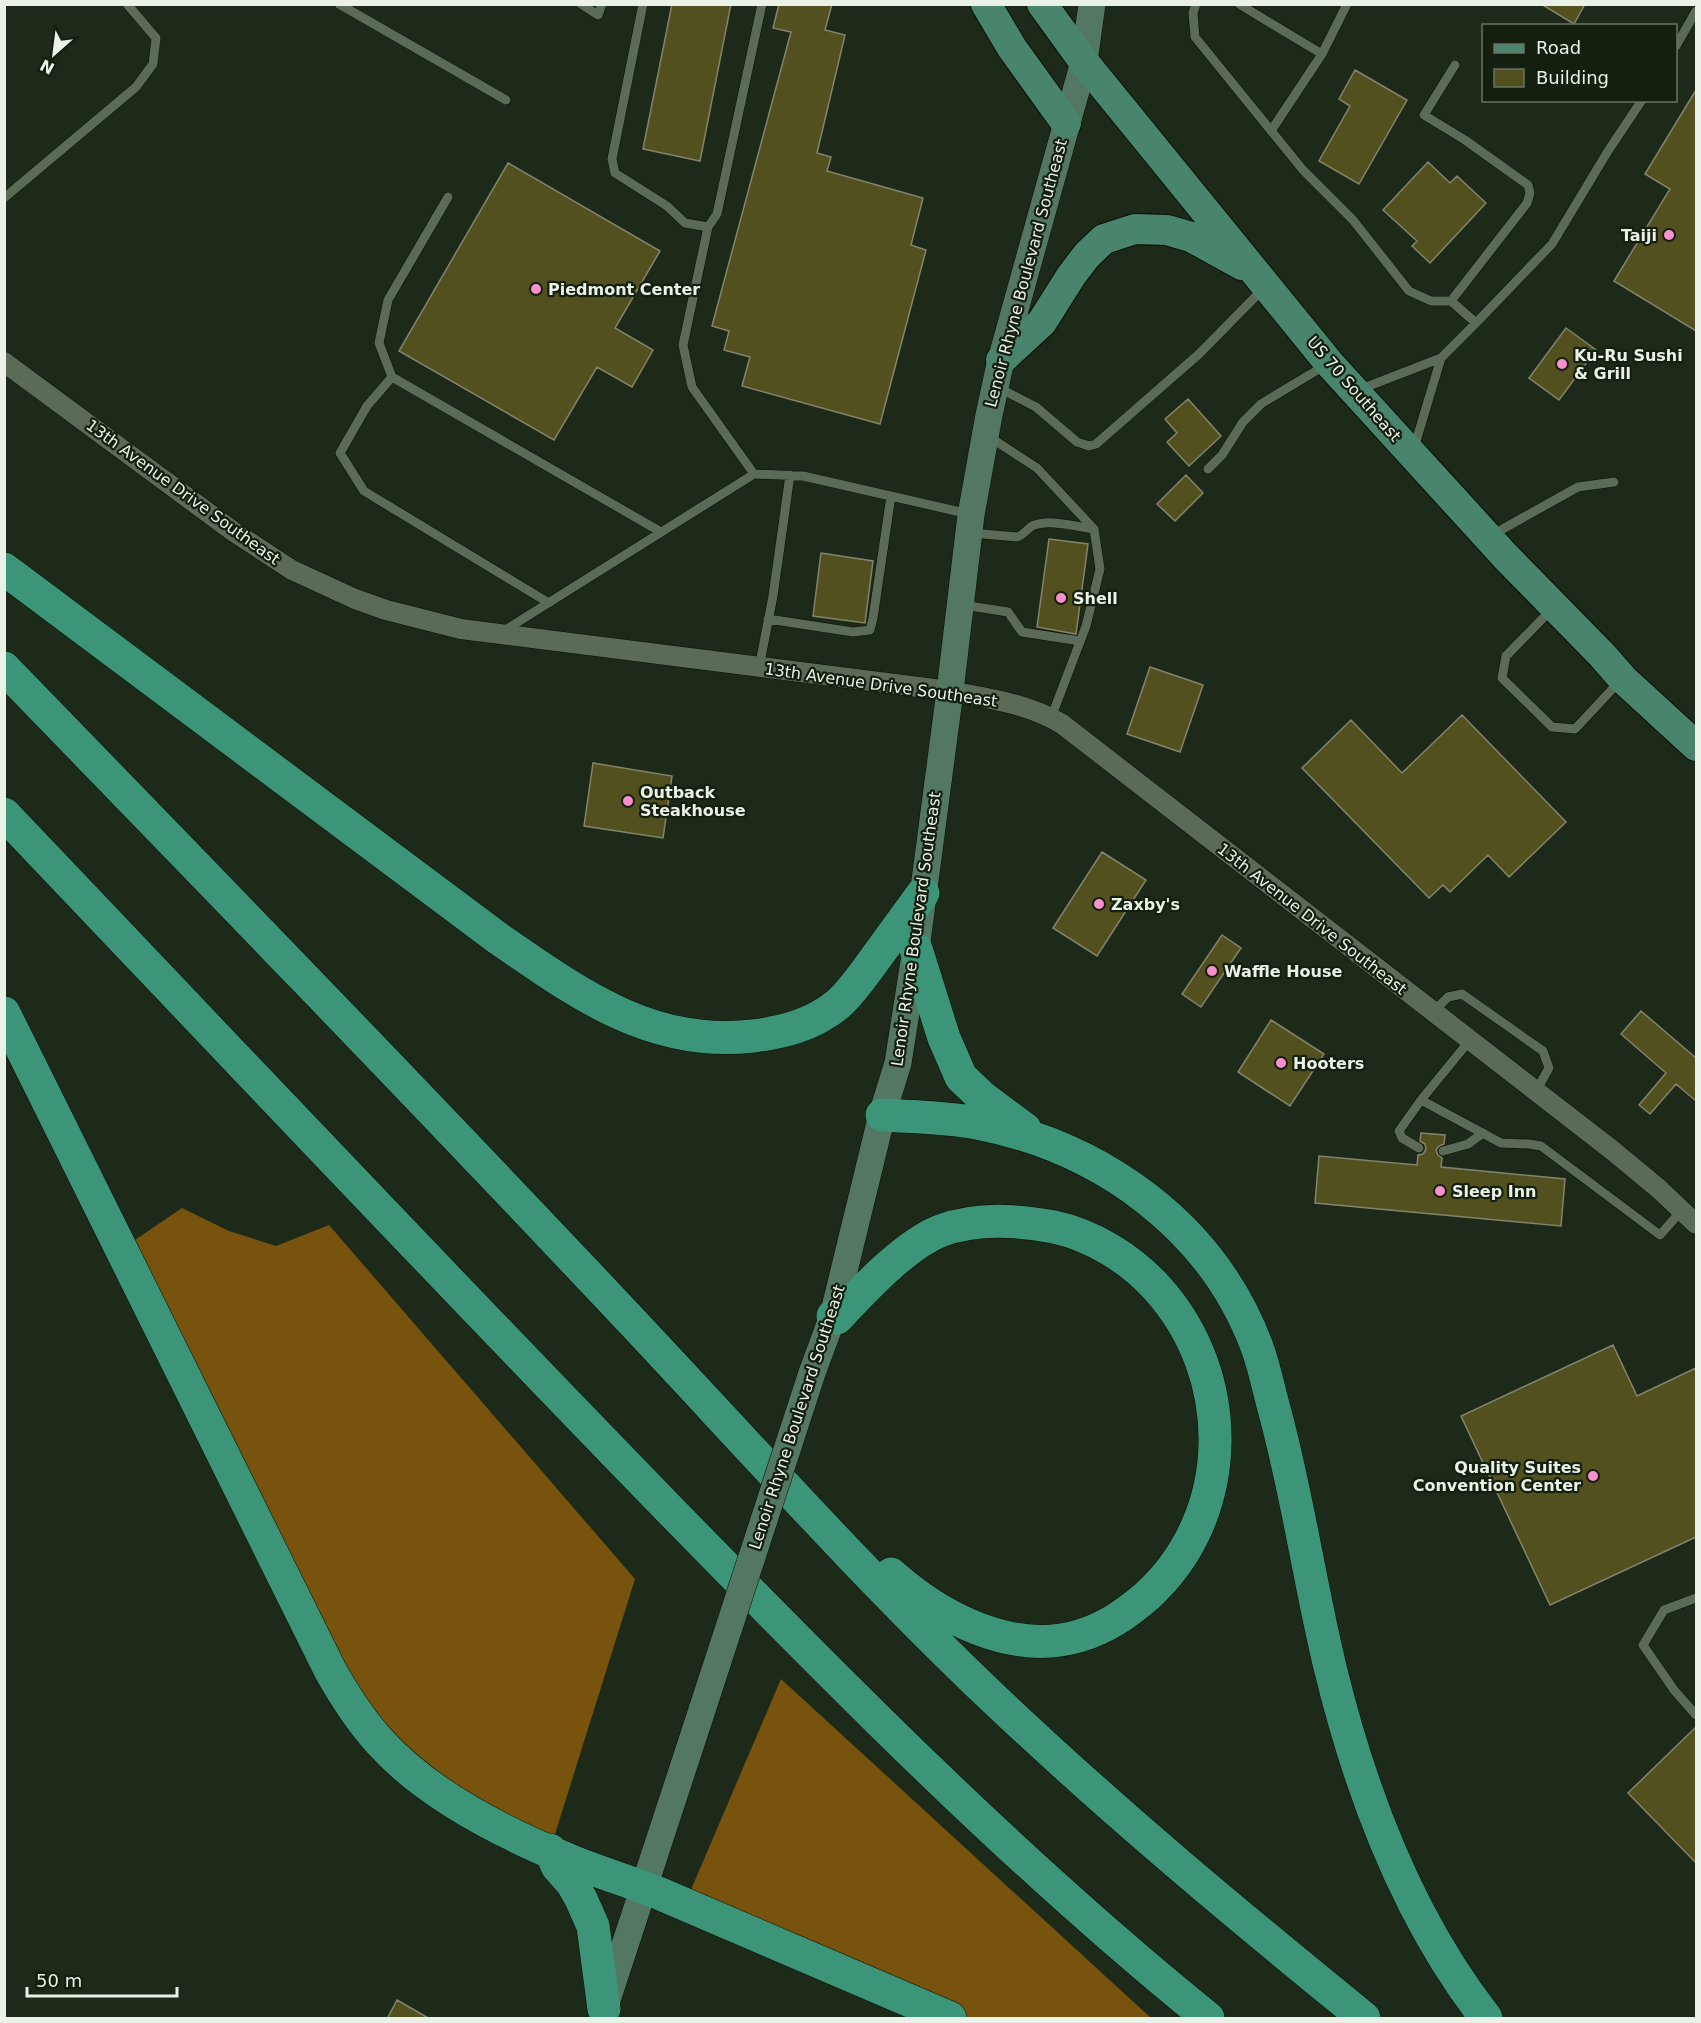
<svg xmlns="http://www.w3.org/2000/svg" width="1701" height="2023" font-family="'DejaVu Sans',sans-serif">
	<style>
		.forest { fill: #78530d }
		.building { fill: #51501e; stroke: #84846e; stroke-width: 1.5 }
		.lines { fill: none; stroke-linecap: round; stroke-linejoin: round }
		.lane-casing { stroke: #071104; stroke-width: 10 }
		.street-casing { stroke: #071104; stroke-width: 21 }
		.secondary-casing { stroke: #071104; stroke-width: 28 }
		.primary-casing { stroke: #071104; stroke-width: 32 }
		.highway-casing { stroke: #071104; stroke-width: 34 }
		.lane { stroke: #5c6a58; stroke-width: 9 }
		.street { stroke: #5c6a58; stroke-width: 20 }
		.secondary { stroke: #537762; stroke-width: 27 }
		.primary { stroke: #49846c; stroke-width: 30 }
		.highway { stroke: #3d9579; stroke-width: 33 }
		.secondary-bridge-casing { stroke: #071104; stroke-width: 28; stroke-linecap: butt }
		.secondary-bridge { stroke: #537762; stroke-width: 27 }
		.poi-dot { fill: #f790cd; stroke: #141f10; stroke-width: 2 }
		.labels { text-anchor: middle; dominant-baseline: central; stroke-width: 4.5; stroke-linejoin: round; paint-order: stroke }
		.poi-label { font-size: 16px; font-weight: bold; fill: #eaf2e8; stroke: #141f10; text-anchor: start }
		.street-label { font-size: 16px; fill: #eaf2e8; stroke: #141f10 }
	</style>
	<rect width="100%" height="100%" fill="#1d2919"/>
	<!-- forest -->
	<path class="forest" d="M182,1208L229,1231L276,1246L329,1225L635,1579L550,1850L417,1777L330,1670L132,1242Z
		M781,1679L1151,2018H950L690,1892Z"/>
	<!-- building -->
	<path class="building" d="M672,4H731L700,161L643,149Z
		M779,4H832L825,30L845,35L817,153L831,157L827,171L923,198L911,245L926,250L880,424L742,386L750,357L724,350L729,331L712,326L791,32L773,28Z
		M1541,4H1585L1574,24Z
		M1355,70L1407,100L1359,184L1319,161L1350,106L1339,99Z
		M1696,90V331L1614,281L1670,189L1645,174Z
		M1428,162L1450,183L1457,176L1486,203L1430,263L1412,246L1417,241L1383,210Z
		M508,163L660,251L615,328L653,350L632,387L597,367L554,440L399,351Z
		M1566,328L1596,350L1559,400L1529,378Z
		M1188,399L1221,436L1189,466L1167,442L1177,433L1165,419Z
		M1186,475L1203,493L1175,521L1157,504Z
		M1049,539L1088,544L1076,634L1037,627Z
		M821,553L873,561L865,623L813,616Z
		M1150,667L1203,685L1180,752L1127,734Z
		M1462,715L1566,822L1509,877L1488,855L1450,892L1443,885L1429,898L1302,768L1351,720L1402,773Z
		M593,763L672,776L663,838L584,826Z
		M1102,852L1146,880L1097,956L1053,928Z
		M1222,935L1241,948L1201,1007L1182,994Z
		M1641,1011L1696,1058V1101L1676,1084L1650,1114L1639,1105L1666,1073L1621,1034Z
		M1271,1020L1324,1054L1290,1106L1238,1072Z
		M1421,1133L1445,1135L1444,1144L1439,1146L1436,1150L1438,1155L1442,1158L1441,1167L1565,1179L1561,1226L1315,1203L1319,1156L1417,1165L1418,1155L1423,1154L1426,1149L1425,1144L1420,1141Z
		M1613,1345L1637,1396L1696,1368V1537L1550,1605L1461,1416Z
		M1696,1727V1863L1628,1793Z
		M397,2000L430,2019H387Z"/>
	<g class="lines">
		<defs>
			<path id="lane" d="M339,4L506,100
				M581,4L598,15L602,4
				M643,4L612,159L615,173L667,206L685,223L708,227
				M1196,4L1193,13L1195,37L1303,170L1353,220L1409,291L1431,301H1451
				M1239,4L1322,54
				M1676,46L1696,11
				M1455,65L1424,115L1465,140L1528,185L1530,193L1527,203L1451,301L1476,323
				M1271,131L1322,54L1347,4
				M448,197L388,300L379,343L392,377L661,532
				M4,198L136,87L153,64L156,38L127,4
				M392,377L367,406L340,453L364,491L549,603
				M997,387L1036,407L1077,442L1089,446L1096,444L1199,354L1263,289
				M1361,389L1441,358L1476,323L1552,244L1608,151L1642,100
				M988,436L1037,468L1094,529L1100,569L1086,626L1051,718
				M1414,448L1441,358
				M1208,469L1222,455L1243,422L1261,404L1324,366
				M754,474L692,387L683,345L708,227L717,214L762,4
				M972,533L1017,537C1024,535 1027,529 1032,526C1050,518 1076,527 1094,529
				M1492,535L1578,487L1614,482
				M963,605L1008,612L1022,632L1080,641
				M1551,610L1506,656L1502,678L1552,727L1575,729L1619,682
				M768,619L853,632L870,630L873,618L891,496
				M502,632L754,474L803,476L969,514
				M759,668L773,596L790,475
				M1433,1012L1448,997L1462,994L1543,1051L1549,1068L1536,1091
				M1470,1040L1421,1100L1501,1143L1529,1144L1541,1146L1660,1235L1682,1210
				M1419,1148L1402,1138L1399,1131L1421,1100
				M1443,1151L1468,1144L1483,1133
				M1696,1598L1664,1610L1643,1645L1674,1690L1696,1715"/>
			<path id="street" d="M4,362L234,532L292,570L355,599L386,610L461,629L950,691C990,699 1026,703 1062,724L1612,1150L1659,1189L1696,1224"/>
			<path id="secondary" d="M812,1373L833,1316L882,1115L898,1063L916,949L950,691L971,515L989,415L1001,360L1084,62L1092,4
				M604,2009L703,1707"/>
			<path id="primary" d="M986,4L1012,48L1066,123
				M1042,4L1084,62L1329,363L1506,557L1602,655L1623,679L1696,746
				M1001,360L1042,322L1071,276L1087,255L1104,239L1135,229L1167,230L1191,237L1242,265"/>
			<path id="highway" d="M4,569L499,939C577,993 652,1048 753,1036C784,1032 812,1025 837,1005C852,992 863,975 875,959C891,937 907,915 923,893
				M4,668C206,876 407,1083 606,1294C734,1429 857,1569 992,1697C1111,1810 1237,1915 1364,2018
				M4,814C225,1046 444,1278 667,1507C841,1685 1015,1862 1208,2018
				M916,949L944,1038L961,1077L982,1097L1025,1129
				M4,1013L330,1670C344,1695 360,1720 379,1741C427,1795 503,1833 569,1860C600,1873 632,1882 663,1895C759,1936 854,1977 950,2018
				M882,1115C914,1117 945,1117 977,1123C1101,1147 1212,1226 1257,1347C1264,1366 1268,1386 1273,1405C1297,1491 1309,1580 1330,1667C1360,1791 1408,1918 1486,2018
				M833,1316L837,1318C863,1290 905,1245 940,1231C976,1217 1017,1220 1054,1227C1092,1235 1131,1259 1157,1288C1236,1375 1236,1515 1147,1596C1126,1614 1106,1628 1079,1636C1012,1656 939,1617 891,1574
				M550,1850L557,1866L572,1883L581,1899L593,1926L604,2009"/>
		</defs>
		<!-- lane casing -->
		<use href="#lane" class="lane-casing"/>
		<!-- street casing -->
		<use href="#street" class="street-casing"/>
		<!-- secondary casing -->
		<use href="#secondary" class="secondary-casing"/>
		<!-- primary casing -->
		<use href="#primary" class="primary-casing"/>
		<!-- highway casing -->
		<use href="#highway" class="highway-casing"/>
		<!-- lane -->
		<use href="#lane" class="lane"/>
		<!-- street -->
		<use href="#street" class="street"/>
		<!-- secondary -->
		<use href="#secondary" class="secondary"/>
		<!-- primary -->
		<use href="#primary" class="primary"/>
		<!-- highway -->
		<use href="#highway" class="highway"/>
		<defs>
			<path id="secondary-bridge" d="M703,1707L812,1373"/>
		</defs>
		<!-- secondary-bridge casing -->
		<use href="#secondary-bridge" class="secondary-bridge-casing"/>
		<!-- secondary-bridge -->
		<use href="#secondary-bridge" class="secondary-bridge"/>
	</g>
	<!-- markers -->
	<g class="poi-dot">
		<circle cx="1669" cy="235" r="6"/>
		<circle cx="536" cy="289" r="6"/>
		<circle cx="1562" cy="364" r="6"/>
		<circle cx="1061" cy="598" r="6"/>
		<circle cx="628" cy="801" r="6"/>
		<circle cx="1099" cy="904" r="6"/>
		<circle cx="1212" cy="971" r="6"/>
		<circle cx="1281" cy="1063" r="6"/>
		<circle cx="1440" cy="1191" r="6"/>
		<circle cx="1593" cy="1476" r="6"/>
	</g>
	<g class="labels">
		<!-- poi labels -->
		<g class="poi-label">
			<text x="1657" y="235" text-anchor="end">Taiji</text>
			<text x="548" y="289">Piedmont Center</text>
			<text x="1574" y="355">Ku-Ru Sushi<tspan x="1574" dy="18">&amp; Grill</tspan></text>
			<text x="1073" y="598">Shell</text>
			<text x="640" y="792">Outback<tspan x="640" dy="18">Steakhouse</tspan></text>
			<text x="1111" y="904">Zaxby's</text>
			<text x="1224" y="971">Waffle House</text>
			<text x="1293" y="1063">Hooters</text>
			<text x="1452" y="1191">Sleep Inn</text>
			<text x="1581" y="1467" text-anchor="end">Quality Suites<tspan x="1581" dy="18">Convention Center</tspan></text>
		</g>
		<!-- street labels -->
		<g class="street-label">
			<text transform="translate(1026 273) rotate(-75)">Lenoir Rhyne Boulevard Southeast</text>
			<text transform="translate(1354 389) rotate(49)">US 70 Southeast</text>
			<text transform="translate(183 492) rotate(36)">13th Avenue Drive Southeast</text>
			<text transform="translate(881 685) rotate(8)">13th Avenue Drive Southeast</text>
			<text transform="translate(1312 919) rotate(38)">13th Avenue Drive Southeast</text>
			<text transform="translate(916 929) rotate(-82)">Lenoir Rhyne Boulevard Southeast</text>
			<text transform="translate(797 1417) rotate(-72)">Lenoir Rhyne Boulevard Southeast</text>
		</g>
	</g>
	<!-- border -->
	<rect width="1701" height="2023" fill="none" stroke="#eaf2e8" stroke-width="12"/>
	<!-- legend -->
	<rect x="1482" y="24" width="195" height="78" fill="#141f10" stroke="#6a7366" stroke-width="1.5"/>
	<rect x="1494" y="44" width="30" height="9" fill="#49846c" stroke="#6a7366" stroke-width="1.5"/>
	<text x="1536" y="54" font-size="18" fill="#eaf2e8">Road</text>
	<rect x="1494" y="69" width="30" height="18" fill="#51501e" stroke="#6a7366" stroke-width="1.5"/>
	<text x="1536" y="84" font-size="18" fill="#eaf2e8">Building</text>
	<!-- north arrow -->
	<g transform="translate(54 54) rotate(208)" stroke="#141f10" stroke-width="4.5" paint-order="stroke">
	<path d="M0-4.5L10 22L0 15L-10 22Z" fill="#eaf2e8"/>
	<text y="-9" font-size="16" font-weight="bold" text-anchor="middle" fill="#eaf2e8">N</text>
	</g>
	<!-- scale -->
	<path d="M27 1987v9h150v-9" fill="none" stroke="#eaf2e8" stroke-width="3"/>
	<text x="36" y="1987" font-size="18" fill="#eaf2e8" stroke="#141f10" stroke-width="4.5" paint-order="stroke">50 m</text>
</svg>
